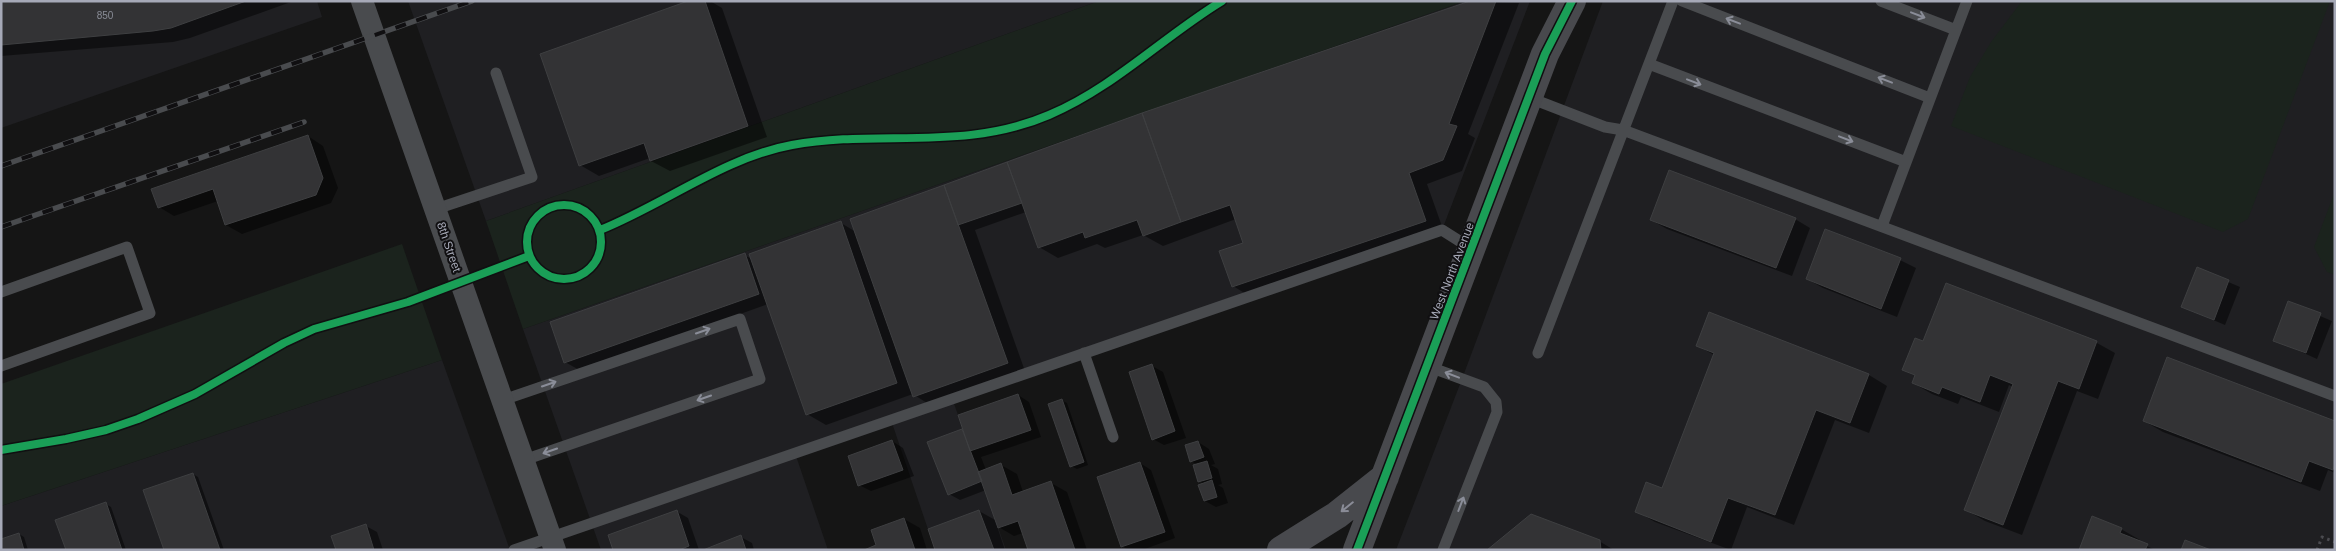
<svg xmlns="http://www.w3.org/2000/svg" width="2336" height="551" font-family="Arial,sans-serif">
	<style>
		.built { fill: #1f1f22 }
		.green { fill: #1b231d }
		.shadow { fill: #0007 }
		.building { fill: #333335; stroke: #3e3f41 }
		.lines { fill: none; stroke-linecap: round; stroke-linejoin: round }
		.path { stroke: #4b4b50; stroke-width: 3; stroke-dasharray: 2.5 4; stroke-linecap: butt }
		.lane { stroke: #494b4e; stroke-width: 11 }
		.street { stroke: #494b4e; stroke-width: 22 }
		.secondary { stroke: #48494d; stroke-width: 28 }
		.rail-casing { stroke: #494b4e; stroke-width: 5.5 }
		.rail { stroke: #100f11; stroke-width: 4; stroke-dasharray: 11; stroke-linecap: butt }
		.cycleway-casing { stroke: #100f11; stroke-width: 11 }
		.cycleway { stroke: #1a9f57; stroke-width: 8 }
		.oneway { stroke: #8a8d98 }
		.oneway2 { stroke: #8a8c97 }
		.labels { text-anchor: middle; dominant-baseline: central; stroke-width: 4; stroke-linejoin: round; paint-order: stroke }
		.number-label { font-size: 10px; fill: #898c96 }
		.street-label { font-size: 12px; fill: #a6a9b7; stroke: #100f11 }
	</style>
	<rect width="100%" height="100%" fill="#151515"/>
	<!-- built -->
	<path class="built" d="M1,1H317L322,17L1,128Z
		M408,1H1099L486,221Z
		M1465,1H1530L1442,230L952,398L1006,550H935L891,420L795,453L828,550H601L523,329Z
		M1603,1H2335V550H1396L1462,379Z
		M442,360L510,550H1V506Z"/>
	<!-- green -->
	<path class="green" d="M1099,1H1465L523,329L486,221Z
		M2022,1H2330L2248,219L2223,232L1951,126L1970,77L1991,42Z
		M2335,191V275L2327,272L2314,247Z
		M402,244L442,360L1,506V384Z"/>
	<!-- shadow -->
	<path class="shadow" d="M1,1H291V2L190,38L173,42L1,56Z
		M692,1H710L722,8L767,137L670,171L651,161L650,158L599,176L580,165Z
		M1474,1L1519,3L1468,134L1475,138L1462,171L1427,184L1444,232L1251,297L1233,286L1244,243L1236,219L1163,246L1143,235L1105,248L1097,244L1058,258L1039,247L1026,212L975,230L1026,374L933,407L913,394L826,425L807,414L768,304L581,371L565,362L744,255L752,259L841,223L856,232Z
		M308,136L323,146L338,188L331,203L242,234L226,225L218,201L174,216L159,207Z
		M1795,219L1810,228L1792,276L1667,229L1651,220Z
		M1900,260L1916,268L1897,317L1823,288L1807,279Z
		M2198,269L2240,287L2225,325L2183,307Z
		M1946,285L2097,343L2115,353L2098,399L2077,391L2022,535L1985,521L1966,510L2013,387L2009,385L1999,412L1961,397L1958,404L1932,394L1913,383L1916,376L1904,369L1924,343Z
		M2289,303L2332,321L2317,359L2275,340Z
		M1698,346L1869,375L1887,386L1869,433L1835,420L1794,525L1747,507L1731,550L1655,522L1636,511L1663,489L1714,355Z
		M1152,366L1163,372L1186,438L1164,445L1153,439Z
		M1018,395L1029,402L1041,437L981,457L986,470L1001,465L1017,474L1023,492L1051,483L1067,492L1087,550H1029L1023,533L1014,536L997,526L1005,550H937L979,511L997,521L986,490L960,500L949,494L929,443L963,429Z
		M1061,400L1067,403L1088,465L1077,469L1071,466Z
		M2144,421L2335,422V473L2328,470L2320,491L2163,432Z
		M892,441L903,448L914,476L871,491L859,485Z
		M1198,442L1209,449L1215,464L1211,465L1218,469L1222,484L1218,485L1223,488L1228,503L1216,507L1205,501L1204,484L1199,481L1198,465L1191,461Z
		M1140,463L1151,470L1175,538L1142,550H1128L1122,546Z
		M193,474L198,477L224,550H165Z
		M106,504L111,507L126,550H67Z
		M676,511L688,518L699,550H614Z
		M2093,518L2121,529L2140,540L2139,542L2155,550H2080Z
		M904,519L920,528L927,550H868L878,546Z
		M366,526L377,532L383,550H337Z
		M19,534L24,537L28,550H1Z
		M741,537L752,543L754,550H707Z
		M1599,541L1614,550H1489Z"/>
	<!-- building -->
	<path class="building" d="M1,1H246L171,28L153,31L1,45Z
		M688,1H705L748,126L650,161L644,143L579,166L540,54Z
		M1470,1H1496L1449,124L1457,126L1443,160L1409,173L1426,221L1232,287L1219,251L1243,243L1230,205L1181,222L1142,113Z
		M1142,113L1181,222L1143,236L1137,220L1085,238L1083,232L1038,248L1007,162Z
		M308,135L323,178L316,195L225,225L213,189L158,208L151,189Z
		M1007,162L1022,203L958,225L944,185Z
		M1669,170L1796,218L1776,268L1650,220Z
		M944,185L1008,363L913,397L850,219Z
		M841,221L897,383L806,415L749,254Z
		M1825,229L1901,258L1881,309L1806,279Z
		M745,253L759,294L564,363L550,322Z
		M2197,267L2229,280L2214,320L2181,307Z
		M1946,283L2097,341L2079,389L2058,381L2003,525L1964,510L2013,384L1990,375L1980,402L1942,387L1939,394L1912,383L1915,375L1902,370L1915,338L1923,341Z
		M2288,301L2321,313L2306,353L2273,341Z
		M1709,312L1869,374L1850,423L1816,410L1775,515L1728,498L1711,542L1635,512L1646,482L1662,488L1714,353L1696,346Z
		M2167,357L2335,421V464L2333,470L2309,461L2301,482L2143,421Z
		M1152,364L1175,431L1152,440L1129,372Z
		M1018,394L1031,430L970,451L958,415Z
		M1062,399L1084,462L1070,467L1048,404Z
		M962,429L982,481L948,495L927,442Z
		M892,440L903,470L858,486L848,456Z
		M1198,441L1204,457L1190,462L1185,445Z
		M1207,461L1212,478L1198,482L1193,465Z
		M1140,462L1165,532L1121,547L1097,477Z
		M1001,463L1012,495L1051,481L1075,550H1028L1018,521L998,528L978,472Z
		M193,473L220,550H164L143,490Z
		M1212,480L1217,497L1204,501L1198,485Z
		M106,502L122,550H66L55,520Z
		M677,510L689,546L679,550H613L608,535Z
		M979,510L994,550H935L928,529Z
		M1531,514L1600,540L1601,550H1487Z
		M2092,516L2122,528L2120,533L2148,544L2145,550H2079Z
		M904,518L915,550H864L876,545L871,530Z
		M366,524L374,550H336L331,536Z
		M19,533L24,550H1V539Z
		M741,535L746,550H703Z
		M2185,540L2211,550H2181Z"/>
	<g class="lines">
		<!-- path -->
		<path class="path" d="M2317,550L2322,537L2335,542"/>
		<!-- lane -->
		<path class="lane" d="M1682,1L1930,98
			M1881,1L1956,30
			M1649,64L1906,162
			M1530,98L1605,127L1623,130L2335,396
			M436,209L532,177L496,73
			M1882,226L1967,1
			M1,292L127,247L150,313L1,366
			M1084,353L1113,437
			M1538,353L1673,1
			M1427,366L1484,387L1496,402L1497,412L1443,550
			M503,400L740,319L760,379L524,460
			M514,550L1442,230L1472,249"/>
		<!-- street -->
		<path class="street" d="M362,1L555,550"/>
		<!-- secondary -->
		<path class="secondary" d="M1281,550L1337,515L1385,477
			M1357,550L1545,54L1572,1"/>
		<defs>
			<path id="rail" d="M1,166L472,1
				M1,227L304,122"/>
		</defs>
		<!-- rail casing -->
		<use href="#rail" class="rail-casing"/>
		<!-- rail -->
		<use href="#rail" class="rail"/>
		<defs>
			<path id="cycleway" d="M527 242a37 37 0 1 1 74 0a37 37 0 1 1-74 0Z
				M600,230C663,205 725,157 792,145C879,129 963,152 1049,115C1113,88 1163,37 1222,1
				M1,450L66,439L106,430L138,419L195,394L284,343L314,329L408,302L529,256
				M1357,550L1545,54L1572,1"/>
		</defs>
		<!-- cycleway casing -->
		<use href="#cycleway" class="cycleway-casing"/>
		<!-- cycleway -->
		<use href="#cycleway" class="cycleway"/>
	</g>
	<!-- one-way arrows -->
	<defs><path id="oneway-shaft" d="M-6 0H5M1.5-3L5.5 0L1.5 3" fill="none" stroke-width="1.6" stroke-linecap="round" stroke-linejoin="round" transform="scale(1.25)"/></defs>
	<g class="oneway">
		<use href="#oneway-shaft" transform="translate(1918 15) rotate(21)"/>
		<use href="#oneway-shaft" transform="translate(1733 21) rotate(-159)"/>
		<use href="#oneway-shaft" transform="translate(1885 80) rotate(-159)"/>
		<use href="#oneway-shaft" transform="translate(1694 82) rotate(21)"/>
		<use href="#oneway-shaft" transform="translate(1846 139) rotate(21)"/>
		<use href="#oneway-shaft" transform="translate(703 331) rotate(-19)"/>
		<use href="#oneway-shaft" transform="translate(1452 375) rotate(-159)"/>
		<use href="#oneway-shaft" transform="translate(549 384) rotate(-19)"/>
		<use href="#oneway-shaft" transform="translate(704 398) rotate(161)"/>
		<use href="#oneway-shaft" transform="translate(550 451) rotate(161)"/>
		<use href="#oneway-shaft" transform="translate(1461 504) rotate(-69)"/>
	</g>
	<use class="oneway2" href="#oneway-shaft" transform="translate(1347 507) rotate(141)"/>
	<g class="labels">
		<!-- number labels -->
		<g class="number-label">
			<text x="105" y="15">850</text>
		</g>
		<!-- street labels -->
		<g class="street-label">
			<text transform="translate(449 247) rotate(71)">8th Street</text>
			<text transform="translate(1452 271) rotate(-69)">West North Avenue</text>
		</g>
	</g>
	<!-- border -->
	<rect width="2336" height="551" fill="none" stroke="#a6a9b7" stroke-width="5"/>
</svg>
